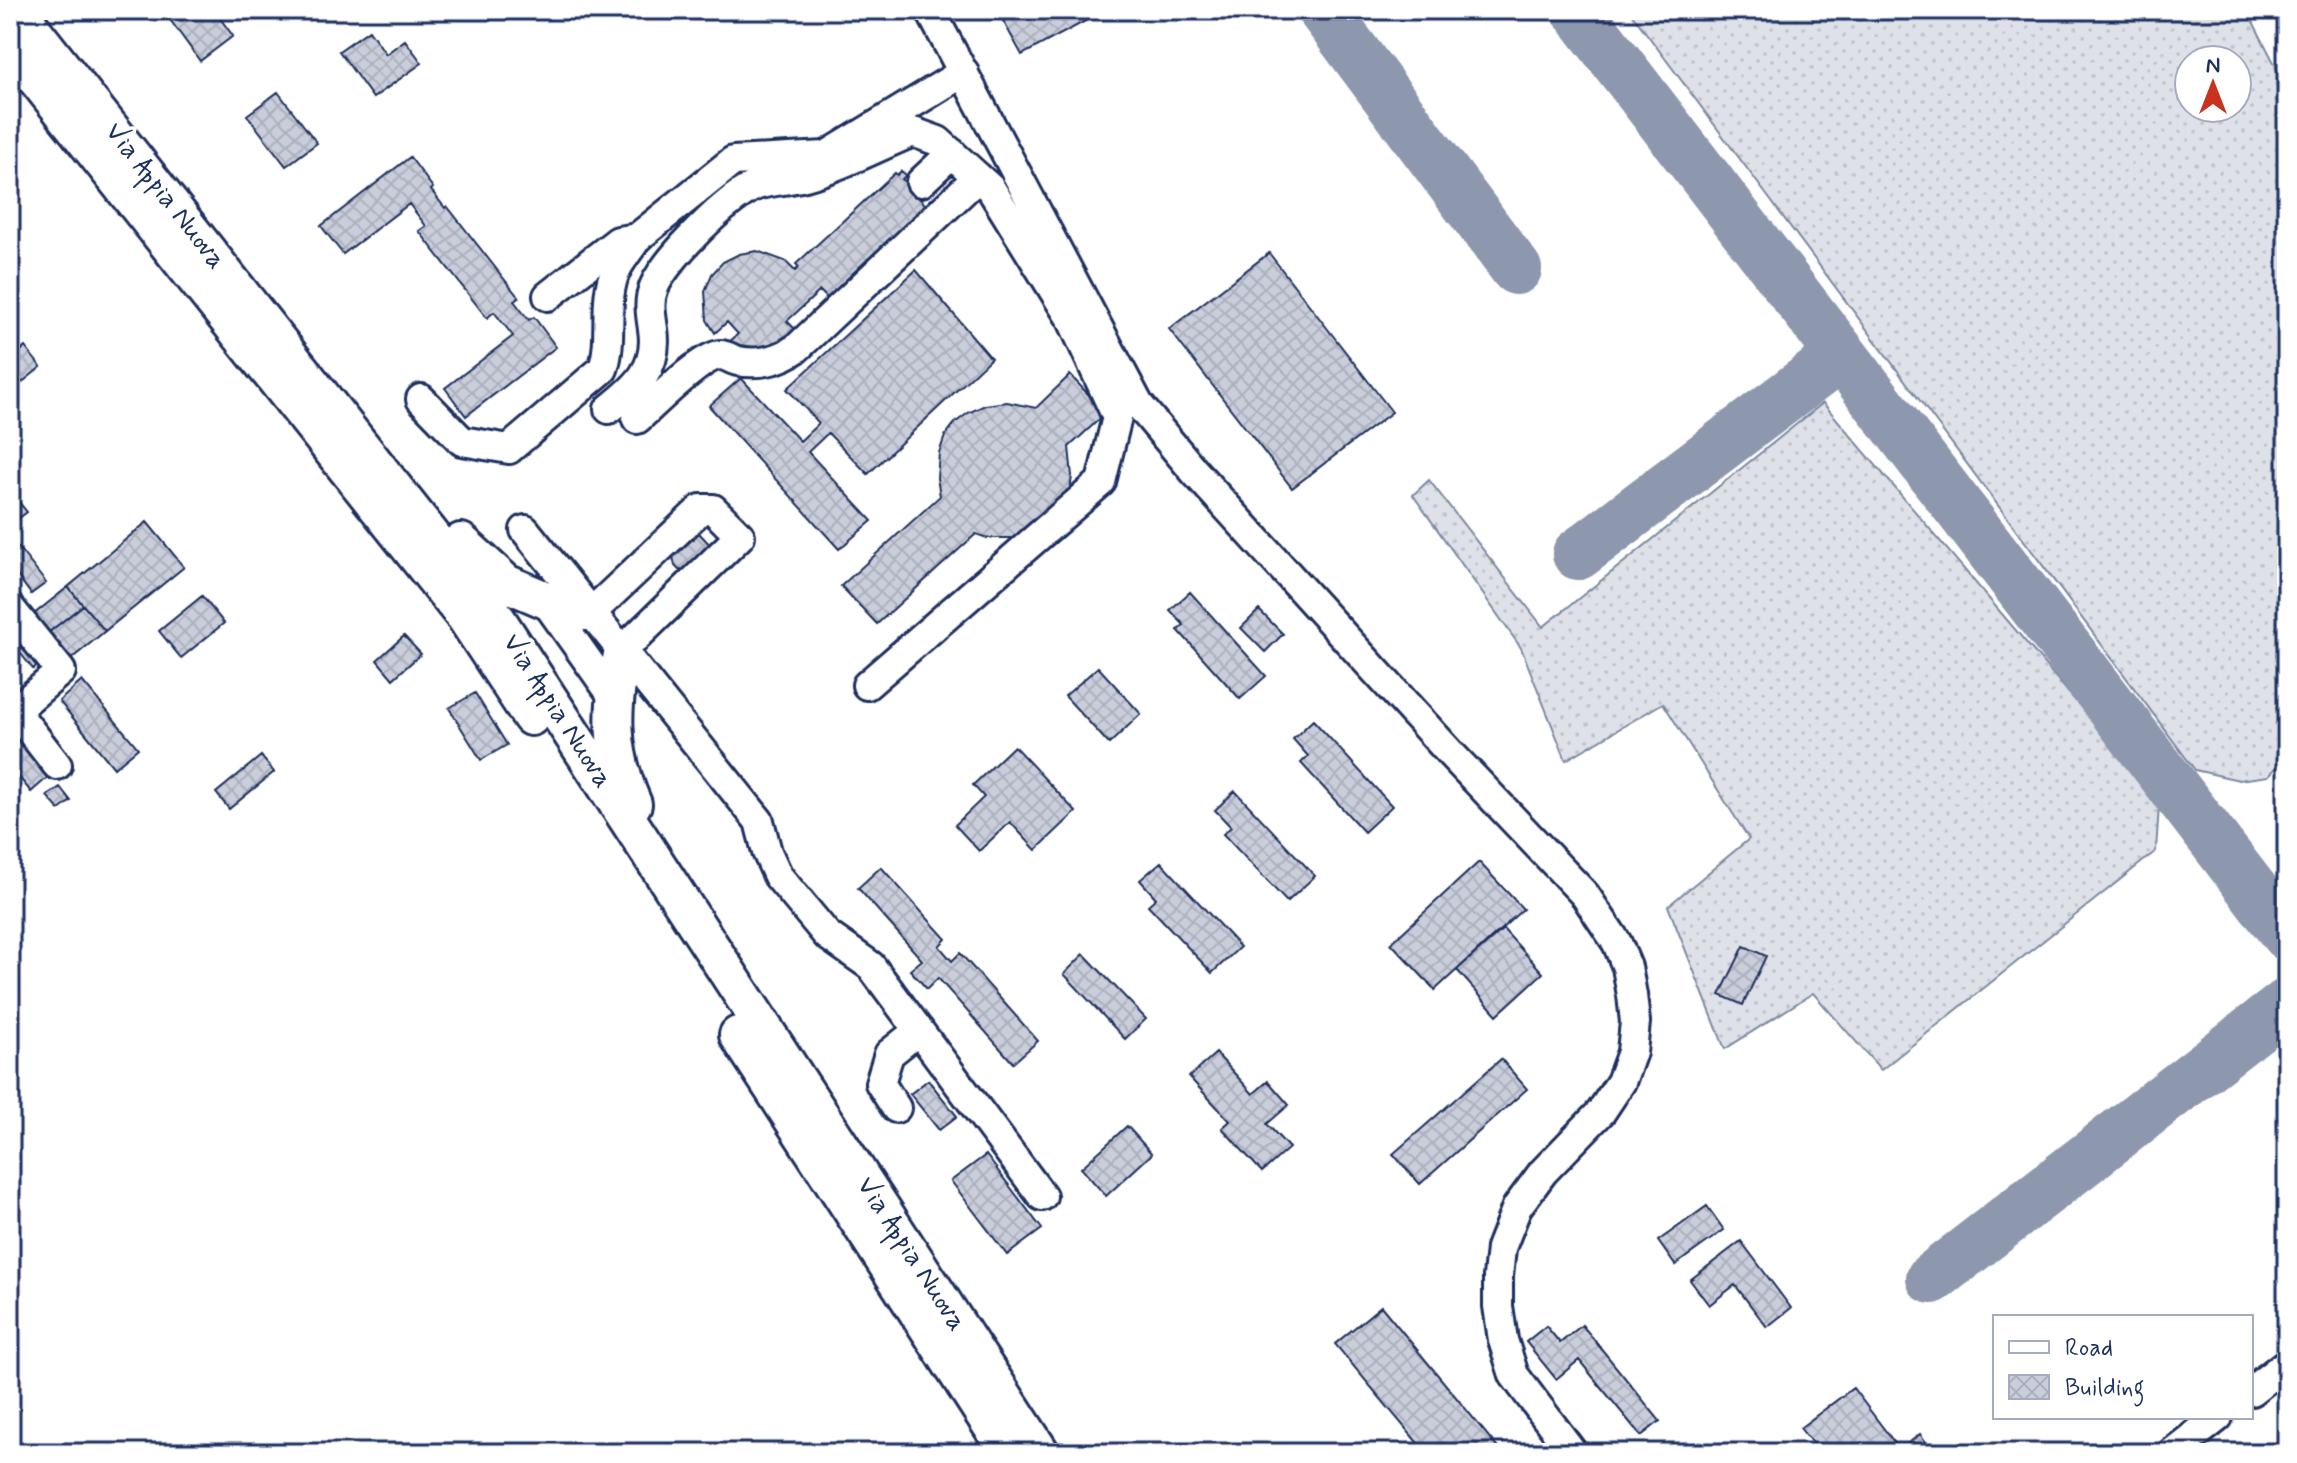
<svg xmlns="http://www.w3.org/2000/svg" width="2297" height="1463" font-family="Mynerve,sans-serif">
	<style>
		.grass { fill: url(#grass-dots); stroke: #7c88a2; stroke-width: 2; fill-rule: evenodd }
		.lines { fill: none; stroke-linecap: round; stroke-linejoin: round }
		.taxiway { stroke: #8d97ae; stroke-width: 52 }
		.building { fill: url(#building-cross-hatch); stroke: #1b2f5e; stroke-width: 2 }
		.minor-casing { stroke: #1b2f5e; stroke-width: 34 }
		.major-casing { stroke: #1b2f5e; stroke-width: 42 }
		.minor { stroke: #fff; stroke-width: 28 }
		.major { stroke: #fff; stroke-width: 36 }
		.labels { text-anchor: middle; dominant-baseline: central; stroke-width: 7; stroke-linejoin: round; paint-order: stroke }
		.street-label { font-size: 28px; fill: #1b2f5e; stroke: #fff }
	</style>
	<defs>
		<pattern id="grass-dots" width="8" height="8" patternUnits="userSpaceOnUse" patternTransform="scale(2)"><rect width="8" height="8" fill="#dee1e7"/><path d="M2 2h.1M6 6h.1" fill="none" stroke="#bec1c9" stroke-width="1.8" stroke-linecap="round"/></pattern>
		<pattern id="building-cross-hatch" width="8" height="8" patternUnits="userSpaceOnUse" patternTransform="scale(2)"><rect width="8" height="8" fill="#caceda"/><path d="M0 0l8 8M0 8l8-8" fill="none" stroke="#adb1be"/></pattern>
	</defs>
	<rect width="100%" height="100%" fill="#fff"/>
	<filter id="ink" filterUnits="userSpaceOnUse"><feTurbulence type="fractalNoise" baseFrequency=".0125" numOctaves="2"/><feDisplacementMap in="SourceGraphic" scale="16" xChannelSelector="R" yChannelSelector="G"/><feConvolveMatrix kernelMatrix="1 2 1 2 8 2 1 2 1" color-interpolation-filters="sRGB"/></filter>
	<g filter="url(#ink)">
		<!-- grass -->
		<path class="grass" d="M1629,10H2247L2287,88V757L2268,776L2239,780L2195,770ZM2189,60H2237V108H2189Z
			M1823,403L2130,765L2159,805L2156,851L1881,1070L1813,993L1725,1049L1668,906L1749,839L1663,703L1566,760L1521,648L1413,495L1429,480L1543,627Z"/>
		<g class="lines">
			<!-- taxiway -->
			<path class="taxiway" d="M1323,10L1516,269
				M1577,10L2287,935
				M1578,554L1832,362L1850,368
				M1932,1278L2287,1004"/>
		</g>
		<!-- building -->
		<path class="building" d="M163,10H214L233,36L200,61Z
			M997,10H1106L1022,55Z
			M369,30L386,54L405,40L422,63L373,98L339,51Z
			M278,92L317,143L286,166L247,115Z
			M410,157L433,188L431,190L445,208L447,206L519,298L514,301L529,320L534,317L556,347L466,416L445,388L513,336L494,312L487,318L419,231L426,226L409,204L343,254L321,226Z
			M901,171L906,175L902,179L931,211L832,303L820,291L787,321L797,331L776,349L744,351L727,344L738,334L727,322L715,333L707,320L705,291L712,274L723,262L739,254L757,251L785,261L795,271L799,267L796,264L895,173L897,175Z
			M1269,253L1392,412L1292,488L1169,329Z
			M916,270L991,358L868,474L828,433L808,452L872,521L839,549L709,406L741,378L800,441L819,423L787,389Z
			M25,347L41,367L19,385L10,376V349L15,356Z
			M1070,375L1106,413L1069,447L1072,476L1070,491L1020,538H987L976,534L877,624L841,586L940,496L937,478L939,453L945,436L955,423L968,413L985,405L1007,402L1036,408Z
			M10,491L27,512L10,525Z
			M147,522L184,567L105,631L68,587Z
			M699,533L713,548L686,572L679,570L675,566L673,557Z
			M10,537L46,583L31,594L10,566Z
			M68,587L83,605L48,633L33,615Z
			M1190,592L1266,676L1240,699L1178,630L1184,625L1170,610Z
			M202,596L224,623L181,658L159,631Z
			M83,605L105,631L70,660L48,633Z
			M1259,610L1283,634L1265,652L1241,628Z
			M10,626L45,659L33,669L10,640Z
			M404,636L421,654L393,679L377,660Z
			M1098,667L1141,714L1109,744L1065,696Z
			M82,681L138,748L114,768L59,701Z
			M475,693L507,745L481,760L449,708Z
			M1313,720L1392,806L1364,832L1301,763L1308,756L1293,739Z
			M19,731L54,772L31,792L10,766V739Z
			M1014,746L1076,812L1036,850L1010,822L979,851L955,825L984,797L973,785Z
			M261,756L274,772L229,809L216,793Z
			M60,787L71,801L59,810L47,796Z
			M1235,791L1315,876L1287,902L1223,834L1231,827L1215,810Z
			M1161,862L1240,947L1212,973L1148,905L1156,898L1140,880Z
			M1479,862L1523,909L1435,990L1391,943Z
			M881,867L946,939L939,946L952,961L960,953L1038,1041L1013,1063L938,978L927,989L910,970L922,960L858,888Z
			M1503,929L1543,973L1497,1015L1457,970Z
			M1744,946L1766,956L1743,1005L1720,995Z
			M1084,954L1146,1019L1125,1039L1064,974Z
			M1216,1053L1253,1094L1268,1081L1289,1105L1267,1124L1289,1148L1262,1172L1222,1128L1230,1121L1189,1077Z
			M1501,1059L1527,1089L1420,1184L1393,1154Z
			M928,1080L957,1116L939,1130L910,1094Z
			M1127,1126L1152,1154L1106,1196L1081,1168Z
			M986,1155L1042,1229L1007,1255L951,1181Z
			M1707,1206L1724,1230L1675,1265L1658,1241Z
			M1741,1241L1791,1308L1767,1327L1735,1285L1709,1305L1690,1280Z
			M1381,1306L1502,1453H1426L1335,1344Z
			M1582,1325L1660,1421L1641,1436L1579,1360L1556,1379L1526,1342L1546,1326L1560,1343Z
			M1853,1388L1900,1450L1920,1434L1934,1453H1820L1800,1428Z"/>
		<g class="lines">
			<defs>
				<path id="minor" d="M930,10L1139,405L1194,471L1451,754L1585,895L1617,943L1627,967L1632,995L1635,1022L1632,1052L1621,1082L1601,1112L1543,1172L1517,1207L1501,1248L1498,1277V1306L1503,1340L1514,1375L1573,1453
					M921,182L952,153
					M548,296L618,241L637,238L733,161L826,156L964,72
					M421,399L462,441L509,449L603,369C614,338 602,300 616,270C621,259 631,248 637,238
					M609,409C637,387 659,368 653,329C651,315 648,301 654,287C665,260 729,195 757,185C772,180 790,180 805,176C842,166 878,146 913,132L938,141L991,189L1072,320L1117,417L1101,482L867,685
					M637,419C653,405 702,355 721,355C726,355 733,360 738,361C759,365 780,360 797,348L978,177
					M525,530L759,821L767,852L778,876L827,935L871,966L1042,1196
					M544,599L615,699
					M10,608L61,671L10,715
					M592,612L701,509H713L740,536L623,650
					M15,711L57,765
					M896,1108L880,1083L889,1054L919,1030
					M2251,1391L2287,1363
					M2172,1453L2218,1417"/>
				<path id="major" d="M17,10L495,616L1041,1453
					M10,46L465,617L531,717
					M461,542L506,583L574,612H592
					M623,650C611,707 609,750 633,804
					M738,1035L1009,1453"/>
			</defs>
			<!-- minor casing -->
			<use href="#minor" class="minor-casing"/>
			<!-- major casing -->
			<use href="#major" class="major-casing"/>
			<!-- minor -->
			<use href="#minor" class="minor"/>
			<!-- major -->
			<use href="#major" class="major"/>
		</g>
	</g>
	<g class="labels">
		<!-- street labels -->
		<g class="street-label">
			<text transform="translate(165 196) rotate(52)">Via Appia Nuova</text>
			<text transform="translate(557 711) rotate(57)">Via Appia Nuova</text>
			<text transform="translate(911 1254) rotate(57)">Via Appia Nuova</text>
		</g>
	</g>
	<!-- margin -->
	<rect width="2297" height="1463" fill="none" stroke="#fff" stroke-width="40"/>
	<rect x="20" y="20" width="2257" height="1423" fill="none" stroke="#1b2f5e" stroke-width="3" filter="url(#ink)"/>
	<!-- legend -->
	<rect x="1993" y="1315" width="260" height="104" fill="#ffffff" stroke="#a4acbf" stroke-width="2"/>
	<rect x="2009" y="1341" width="40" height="12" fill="#ffffff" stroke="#a4acbf" stroke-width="2"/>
	<text x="2065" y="1355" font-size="24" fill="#1b2f5e">Road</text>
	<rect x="2009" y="1375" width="40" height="24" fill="url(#building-cross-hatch)" stroke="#a4acbf" stroke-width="2"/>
	<text x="2065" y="1395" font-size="24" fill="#1b2f5e">Building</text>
	<!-- north arrow -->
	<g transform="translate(2213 84)"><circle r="38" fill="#ffffff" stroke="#a4acbf" stroke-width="2"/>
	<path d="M0-6L14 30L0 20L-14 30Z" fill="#c8321e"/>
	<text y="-12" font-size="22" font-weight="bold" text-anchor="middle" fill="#1b2f5e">N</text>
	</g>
</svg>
